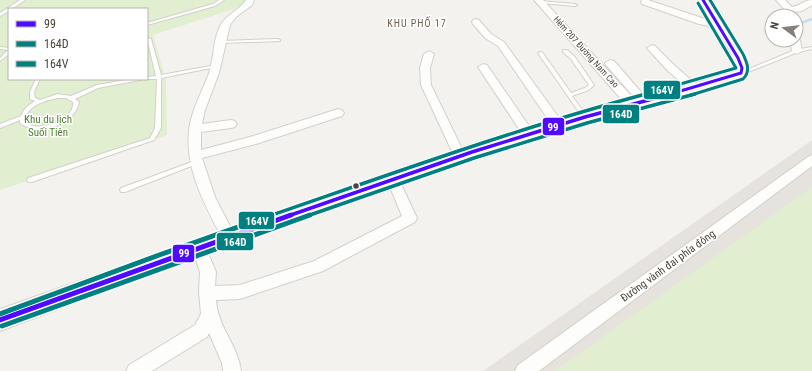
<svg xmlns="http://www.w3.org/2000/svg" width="812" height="371" font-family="'Roboto Condensed',sans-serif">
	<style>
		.industrial { fill: #e6e2de }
		.green { fill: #e1eecf; fill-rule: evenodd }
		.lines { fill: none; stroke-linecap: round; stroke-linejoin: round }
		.stream { stroke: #c0ddf1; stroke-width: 2.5 }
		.lane-casing { stroke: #d2d0cb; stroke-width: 2 }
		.street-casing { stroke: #d2d0cb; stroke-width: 2 }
		.secondary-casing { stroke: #d3cfc5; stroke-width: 2 }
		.lane { fill: #fdfdfc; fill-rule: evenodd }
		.street { fill: #fdfdfc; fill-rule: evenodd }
		.secondary { fill: #f7f6f1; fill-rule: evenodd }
		.bus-1-far2-casing { stroke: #fff; stroke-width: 5 }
		.bus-1-far1-casing { stroke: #fff; stroke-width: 6 }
		.bus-1-casing { stroke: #fff; stroke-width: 8 }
		.bus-2-far2-casing { stroke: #fff; stroke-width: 5 }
		.bus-2-far1-casing { stroke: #fff; stroke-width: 6 }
		.bus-2-casing { stroke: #fff; stroke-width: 8 }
		.bus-3-far2-casing { stroke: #fff; stroke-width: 5 }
		.bus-3-far1-casing { stroke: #fff; stroke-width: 6 }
		.bus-3-casing { stroke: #fff; stroke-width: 8 }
		.bus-1-far2 { stroke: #4f0aff; stroke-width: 3 }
		.bus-1-far1 { stroke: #4f0aff; stroke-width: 3.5 }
		.bus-1 { stroke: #4f0aff; stroke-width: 5 }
		.bus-2-far2 { stroke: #008080; stroke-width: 3 }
		.bus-2-far1 { stroke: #008080; stroke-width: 3.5 }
		.bus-2 { stroke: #008080; stroke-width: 5 }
		.bus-3-far2 { stroke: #008080; stroke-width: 3 }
		.bus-3-far1 { stroke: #008080; stroke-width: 3.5 }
		.bus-3 { stroke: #008080; stroke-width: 5 }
		.bus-dot { fill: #4b4439; stroke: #fff; stroke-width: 1.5 }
		.labels { text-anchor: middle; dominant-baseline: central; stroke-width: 3; stroke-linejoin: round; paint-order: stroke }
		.far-street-label { font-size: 9px; fill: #4b4439; stroke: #fff }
		.far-neighbourhood-label { font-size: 10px; letter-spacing: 1px; fill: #6e6250; stroke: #fff }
		.park-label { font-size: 11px; fill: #4a7f2a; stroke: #fff }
		.street-label { font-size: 11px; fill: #4b4439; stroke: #fff }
		.line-badge { stroke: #fff; stroke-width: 1.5 }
		.badge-label { font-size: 11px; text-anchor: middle; font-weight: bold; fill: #fff }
	</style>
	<rect width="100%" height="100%" fill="#f4f2ee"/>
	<!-- industrial -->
	<path class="industrial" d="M812,140V371H483Z"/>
	<!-- green -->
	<path class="green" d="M0,0H251L234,9L153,35L166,80L167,135L0,190ZM9,9H147V79H9Z
		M812,187V371H555Z"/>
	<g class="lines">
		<!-- stream -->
		<path class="stream" d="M796,25L812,19"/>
		<defs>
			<path id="lane" d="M20,0H25L12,9H9V11L0,16V13Z
				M219,0H224L215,6L147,25V23L213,4Z
				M540,1L575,4L577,5L575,6L541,3H540Z
				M147,38L151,39L161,75L216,65L218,66L216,67L161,78V128L154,140L32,182H28L27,180L28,178L150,138L155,128L157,79H145H147V77L156,76Z
				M278,39L280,40V41L221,43L219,42L221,41Z
				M0,47L9,48V50L0,49Z
				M812,47V49L798,52L743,74H741L739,73L795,50Z
				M563,50H567L575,57L594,85L589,90L572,96L587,116L588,117L587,118H583L538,53L540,52H542L571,93L585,88L589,85L571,59L563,52Z
				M7,51H9V54L0,61V58Z
				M36,79H40L34,92L35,98L40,100L58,94L71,96L97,85L132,79H142L140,80L98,88L75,99L79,102C74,126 39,137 20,123V120L0,128V124L21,116L24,110L28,106L35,101L30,99V92ZM58,98H66L73,102C73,105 73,107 72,109C67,121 42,130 30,125C29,124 26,122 25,121C27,105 44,101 58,98Z
				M197,160L199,161L200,162L199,163L125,192H121L120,190L121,188Z"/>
			<path id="street" d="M246,0H254L252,5L236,17L230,25L219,73L205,110L202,124L231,120L235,121L237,124L235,127L231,128L201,132V150L250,137L338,109L342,110L344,113L342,116L256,144L202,158L215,197L236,238L234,242L229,244L224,242C204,203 179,160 192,116C196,101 204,88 209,73C214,58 213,40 220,26C226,14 240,10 246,0Z
				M534,0H543L637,102L639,105L637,108H629Z
				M642,0H648L711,21L699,0H707L743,58L747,68L745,75L741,76L736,73C739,60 721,38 715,27L699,24L642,4L641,2Z
				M776,0H785L792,7C800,6 804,0 812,0V5L802,11L794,12V16H786V11Z
				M476,19L479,20L491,34L504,42L562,122L564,125L562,128H554L498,46L485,38L473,24L472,22L473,20Z
				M796,37L800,40L802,51L797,54L792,51L790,40H796Z
				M652,45L655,46L675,66L698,86L699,88L698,90H690L667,70L647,48Z
				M429,51L434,54L430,68L431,85L466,157L464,160L460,161L456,160L421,85L420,68L424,54Z
				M610,60L614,61L648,100L649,102L648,104H640L606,65L605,63Z
				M483,64L487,65L533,132L535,135L533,138H525L478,67Z
				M812,155V166L539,371H515L518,365L808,157Z
				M393,175L398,177L399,180L417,218L415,222L323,271L240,299L216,300C218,328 238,345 241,371H223L222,363L209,333L207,337L152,371H126L129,365L195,325L201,314L199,292L200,272L192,248L194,244L199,242L204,244L216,272L215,286L240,285L314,261L402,216L387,180L388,177Z"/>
			<path id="secondary" d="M741,69L746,70L748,73L746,76L699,91L590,121L478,156L170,267L0,331V309L164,251L466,148L579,113L689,85Z"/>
		</defs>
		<!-- lane casing -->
		<use href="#lane" class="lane-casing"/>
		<!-- street casing -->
		<use href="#street" class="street-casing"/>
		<!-- secondary casing -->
		<use href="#secondary" class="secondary-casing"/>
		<!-- lane -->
		<use href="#lane" class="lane"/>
		<!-- street -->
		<use href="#street" class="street"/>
		<!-- secondary -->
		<use href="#secondary" class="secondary"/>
		<defs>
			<path id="bus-1-far2" d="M703,0L738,58L742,68L741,73
				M667,95L741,73"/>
			<path id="bus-1-far1" d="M288,216L472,152L585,117L671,94"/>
			<path id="bus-1" d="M0,320L291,215"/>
			<path id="bus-2-far2" d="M691,95L743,79C751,71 747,63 743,54L710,0"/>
			<path id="bus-2-far1" d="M307,216L474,158L587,123L695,94"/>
			<path id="bus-2" d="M2,326L310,215"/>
			<path id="bus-3-far2" d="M642,95L736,68L698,3"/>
			<path id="bus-3-far1" d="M269,216C394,173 518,128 646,94"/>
			<path id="bus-3" d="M0,314L162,254L272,215"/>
		</defs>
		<!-- bus-1-far2 casing -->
		<use href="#bus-1-far2" class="bus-1-far2-casing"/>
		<!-- bus-1-far1 casing -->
		<use href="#bus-1-far1" class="bus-1-far1-casing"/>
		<!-- bus-1 casing -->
		<use href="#bus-1" class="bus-1-casing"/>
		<!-- bus-2-far2 casing -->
		<use href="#bus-2-far2" class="bus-2-far2-casing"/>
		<!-- bus-2-far1 casing -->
		<use href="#bus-2-far1" class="bus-2-far1-casing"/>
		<!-- bus-2 casing -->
		<use href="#bus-2" class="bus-2-casing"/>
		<!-- bus-3-far2 casing -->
		<use href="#bus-3-far2" class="bus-3-far2-casing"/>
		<!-- bus-3-far1 casing -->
		<use href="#bus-3-far1" class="bus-3-far1-casing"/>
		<!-- bus-3 casing -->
		<use href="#bus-3" class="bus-3-casing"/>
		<!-- bus-1-far2 -->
		<use href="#bus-1-far2" class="bus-1-far2"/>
		<!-- bus-1-far1 -->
		<use href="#bus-1-far1" class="bus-1-far1"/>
		<!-- bus-1 -->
		<use href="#bus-1" class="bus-1"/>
		<!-- bus-2-far2 -->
		<use href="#bus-2-far2" class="bus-2-far2"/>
		<!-- bus-2-far1 -->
		<use href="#bus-2-far1" class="bus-2-far1"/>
		<!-- bus-2 -->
		<use href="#bus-2" class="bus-2"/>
		<!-- bus-3-far2 -->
		<use href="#bus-3-far2" class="bus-3-far2"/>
		<!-- bus-3-far1 -->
		<use href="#bus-3-far1" class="bus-3-far1"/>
		<!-- bus-3 -->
		<use href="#bus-3" class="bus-3"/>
	</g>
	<!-- markers -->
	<circle class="bus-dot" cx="356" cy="186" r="3.5"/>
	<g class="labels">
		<!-- far-street labels -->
		<g class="far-street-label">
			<text transform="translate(586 52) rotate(48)">Hẻm 207 Đường Nam Cao</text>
		</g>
		<!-- far-neighbourhood labels -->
		<g class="far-neighbourhood-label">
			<text x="417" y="23">KHU PHỐ 17</text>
		</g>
		<!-- park labels -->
		<g class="park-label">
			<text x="48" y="119">Khu du lịch<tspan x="48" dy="13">Suối Tiên</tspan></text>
		</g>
		<!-- street labels -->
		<g class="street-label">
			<text transform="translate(668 266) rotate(-36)">Đường vành đai phía đông</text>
		</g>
	</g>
	<g class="line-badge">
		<rect x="643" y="80" width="38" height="20" rx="4" fill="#008080"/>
		<rect x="602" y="104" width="38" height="20" rx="4" fill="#008080"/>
		<rect x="542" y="117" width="23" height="19" rx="4" fill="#4f0aff"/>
		<rect x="238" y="211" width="37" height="19" rx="4" fill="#008080"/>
		<rect x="216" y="232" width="38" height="19" rx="4" fill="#008080"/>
		<rect x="172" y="244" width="23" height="19" rx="4" fill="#4f0aff"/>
	</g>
	<g class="badge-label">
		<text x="662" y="94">164V</text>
		<text x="621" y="118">164D</text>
		<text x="553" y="131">99</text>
		<text x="257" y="225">164V</text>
		<text x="235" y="246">164D</text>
		<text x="184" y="257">99</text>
	</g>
	<!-- legend -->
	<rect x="8" y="8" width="140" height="72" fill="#ffffff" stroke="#b7b4b0"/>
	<rect x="16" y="21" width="20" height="6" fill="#4f0aff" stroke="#b7b4b0"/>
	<text x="44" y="28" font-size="12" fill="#4b4439">99</text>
	<rect x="16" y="41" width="20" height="6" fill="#008080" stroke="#b7b4b0"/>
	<text x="44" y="48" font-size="12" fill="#4b4439">164D</text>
	<rect x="16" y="61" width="20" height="6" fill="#008080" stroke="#b7b4b0"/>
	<text x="44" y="68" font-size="12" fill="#4b4439">164V</text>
	<!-- north arrow -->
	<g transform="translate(784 28) rotate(285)"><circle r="19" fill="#ffffff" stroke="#b7b4b0"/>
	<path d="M0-3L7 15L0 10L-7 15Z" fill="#868178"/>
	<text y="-6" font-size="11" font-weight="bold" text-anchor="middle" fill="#4b4439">N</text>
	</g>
</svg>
